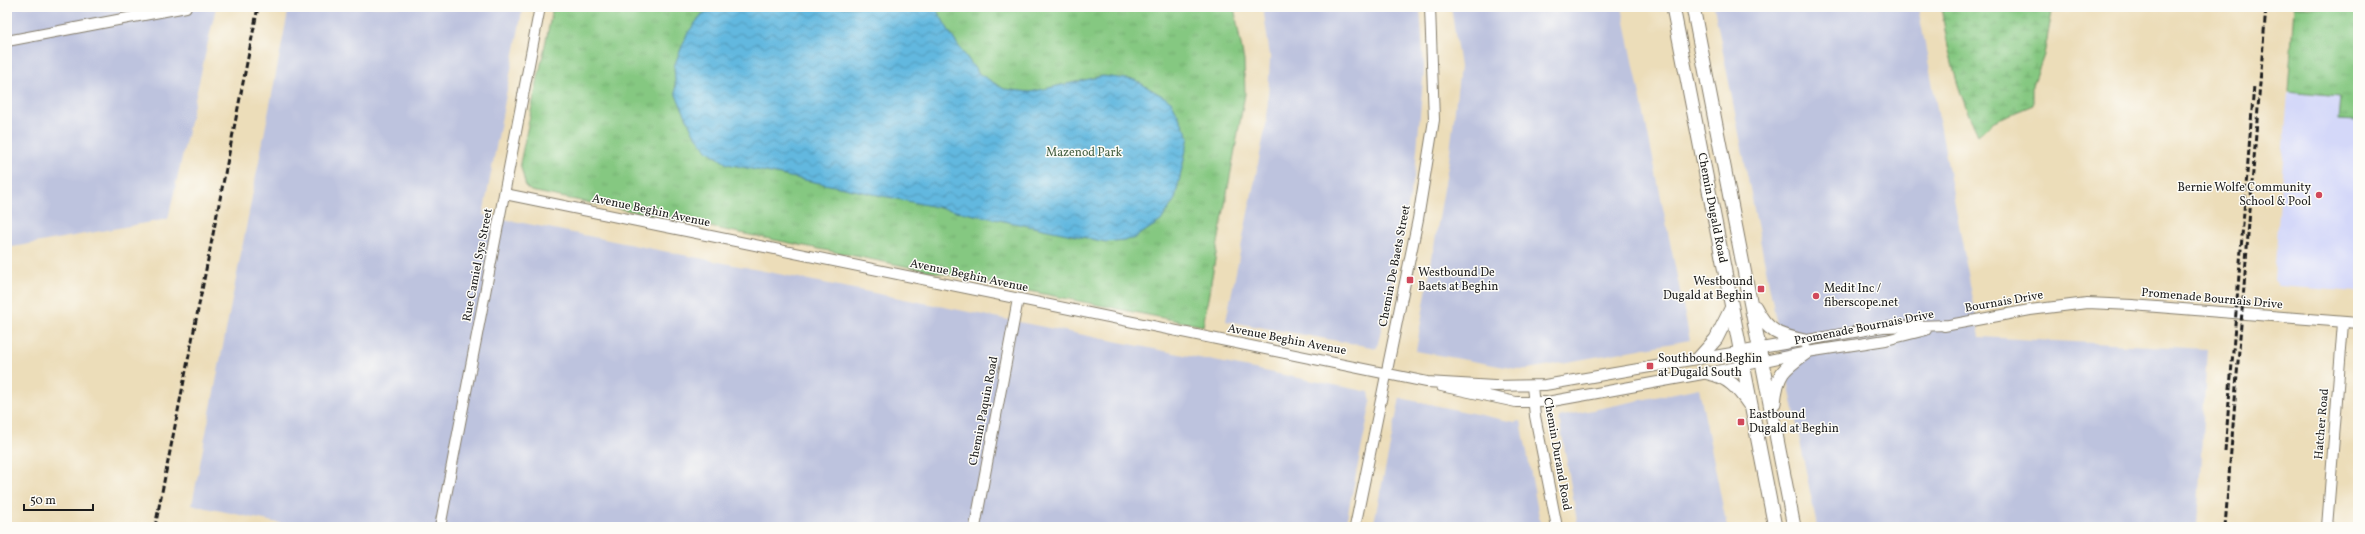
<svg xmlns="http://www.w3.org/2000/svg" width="2365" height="534" font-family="Vollkorn,serif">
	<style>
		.built { fill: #d4d8f9 }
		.industrial { fill: #bdc3de }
		.wetland { fill: url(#wetland-marsh); stroke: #50724e }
		.park { fill: url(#park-tufts); stroke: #50724e }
		.water { fill: url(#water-waves); stroke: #3f6a7e }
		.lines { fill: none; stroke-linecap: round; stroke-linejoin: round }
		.minor-casing { stroke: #847c6a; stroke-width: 12 }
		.major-casing { stroke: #847c6a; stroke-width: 15 }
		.minor { stroke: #fff; stroke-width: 10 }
		.major { stroke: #fff; stroke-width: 13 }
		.rail { stroke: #1c1c1c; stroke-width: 3; stroke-dasharray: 6 3; stroke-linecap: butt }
		.poi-dot { fill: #d1495b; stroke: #fdfcf7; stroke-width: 1.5 }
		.labels { text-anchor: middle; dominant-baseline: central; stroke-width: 3; stroke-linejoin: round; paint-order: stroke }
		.park-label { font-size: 12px; fill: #466144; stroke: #fdfcf7 }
		.poi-label { font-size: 12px; fill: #1c1c1c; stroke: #fdfcf7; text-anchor: start }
		.street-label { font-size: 12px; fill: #1c1c1c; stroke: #fdfcf7 }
	</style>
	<defs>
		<pattern id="wetland-marsh" width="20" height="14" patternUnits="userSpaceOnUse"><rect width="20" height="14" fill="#85c881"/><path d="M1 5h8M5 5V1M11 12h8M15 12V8" fill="none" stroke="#72ab6f"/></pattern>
		<pattern id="park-tufts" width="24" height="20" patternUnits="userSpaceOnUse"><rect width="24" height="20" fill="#85c881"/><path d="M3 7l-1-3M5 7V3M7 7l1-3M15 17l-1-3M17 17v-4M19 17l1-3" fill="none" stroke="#72ab6f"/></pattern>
		<pattern id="water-waves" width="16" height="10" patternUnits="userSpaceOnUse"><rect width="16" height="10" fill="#62b8df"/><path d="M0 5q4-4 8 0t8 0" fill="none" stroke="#5095b4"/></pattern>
	</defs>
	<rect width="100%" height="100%" fill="#fdfcf7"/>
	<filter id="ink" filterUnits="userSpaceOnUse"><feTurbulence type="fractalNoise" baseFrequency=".025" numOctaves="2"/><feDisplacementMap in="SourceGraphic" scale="8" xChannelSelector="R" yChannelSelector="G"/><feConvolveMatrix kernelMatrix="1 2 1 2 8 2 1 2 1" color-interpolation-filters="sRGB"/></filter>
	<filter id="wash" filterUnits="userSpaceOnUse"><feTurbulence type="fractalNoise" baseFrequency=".012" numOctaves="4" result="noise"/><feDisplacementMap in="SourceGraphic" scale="16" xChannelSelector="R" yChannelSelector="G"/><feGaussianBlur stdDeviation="0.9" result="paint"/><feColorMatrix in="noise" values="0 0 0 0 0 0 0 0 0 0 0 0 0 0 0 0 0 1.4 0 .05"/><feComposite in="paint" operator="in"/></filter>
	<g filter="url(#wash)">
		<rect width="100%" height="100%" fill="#ecddb9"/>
		<!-- built -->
		<path class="built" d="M2288,92L2340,97L2338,119L2358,121V292L2279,286L2274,280Z"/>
		<!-- industrial -->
		<path class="industrial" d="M7,7H216L168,219L7,248Z
			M289,7H523L483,215L1369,392L1371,402L1345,527H298L192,505Z
			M1263,7H1420L1424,68L1415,173L1377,348L1226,321L1267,120L1270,56Z
			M1451,7H1622L1690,340L1522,370L1416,351L1449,160L1460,67Z
			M1714,7H1918L1980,337L2207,349L2197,527H1817Z
			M1699,388L1727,527H1578L1559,417Z
			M1400,398L1514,422L1521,421L1541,527H1373Z"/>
		<!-- wetland -->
		<path class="wetland" d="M1941,7H2053L2044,55L2033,85V105L1994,121L1978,135C1956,89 1949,56 1941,7Z"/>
		<!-- park -->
		<path class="park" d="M553,7H1234L1244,61L1245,94L1203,326L531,191L526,187L520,163Z
			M2294,7H2358V121L2338,120L2340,97L2288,92Z"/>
		<!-- water -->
		<path class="water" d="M716,7H935L955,41L978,73L1004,89L1030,92L1103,76L1135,80L1171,101L1189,137L1175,199L1161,221L1133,239L1106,242L727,164L708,151L694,134L676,95L674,66L687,34L702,14Z"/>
	</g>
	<g filter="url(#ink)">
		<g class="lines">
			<defs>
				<path id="minor" d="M7,41L186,7
					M505,194L1427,382L1494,386L1545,385L1883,327L1949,325
					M1944,326L2030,310L2087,303L2132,305L2358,323
					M1441,386L1516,402H1547L1708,373L1807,352L1886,340L1926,330
					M1532,386L1535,416L1557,527
					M440,527L540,7
					M975,527L1018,299
					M1355,527L1418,219L1434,120L1430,7
					M2327,527L2343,323"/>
				<path id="major" d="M1673,7L1775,527
					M1693,7L1794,527
					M1755,307C1767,332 1780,336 1805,341
					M1699,358L1716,339L1732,307
					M1708,373C1728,377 1738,388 1749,404
					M1774,403C1777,373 1783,369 1807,352"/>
			</defs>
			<!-- minor casing -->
			<use href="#minor" class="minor-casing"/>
			<!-- major casing -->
			<use href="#major" class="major-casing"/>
			<!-- minor -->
			<use href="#minor" class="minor"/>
			<!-- major -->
			<use href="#major" class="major"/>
			<!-- rail -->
			<path class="rail" d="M2225,452L2254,85
				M155,527L258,7
				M2225,527L2266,7"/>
		</g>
	</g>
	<!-- markers -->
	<g class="poi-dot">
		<circle cx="2319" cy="195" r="4"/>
		<rect x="1406" y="276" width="8" height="8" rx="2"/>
		<rect x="1757" y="285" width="8" height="8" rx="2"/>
		<circle cx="1816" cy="296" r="4"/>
		<rect x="1646" y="362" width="8" height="8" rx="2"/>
		<rect x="1737" y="418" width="8" height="8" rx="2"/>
	</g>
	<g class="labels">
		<!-- park labels -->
		<g class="park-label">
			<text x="1084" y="153">Mazenod Park</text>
		</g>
		<!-- poi labels -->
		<g class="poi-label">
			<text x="2311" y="188" text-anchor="end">Bernie Wolfe Community<tspan x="2311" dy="14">School &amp; Pool</tspan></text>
			<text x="1418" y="273">Westbound De<tspan x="1418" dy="14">Baets at Beghin</tspan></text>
			<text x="1753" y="282" text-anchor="end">Westbound<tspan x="1753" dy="14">Dugald at Beghin</tspan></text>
			<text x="1824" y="289">Medit Inc /<tspan x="1824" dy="14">fiberscope.net</tspan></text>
			<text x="1658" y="359">Southbound Beghin<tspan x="1658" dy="14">at Dugald South</tspan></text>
			<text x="1749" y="415">Eastbound<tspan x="1749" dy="14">Dugald at Beghin</tspan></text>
		</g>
		<!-- street labels -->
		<g class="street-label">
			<text transform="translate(1712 208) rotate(79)">Chemin Dugald Road</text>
			<text transform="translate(651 211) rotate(12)">Avenue Beghin Avenue</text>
			<text transform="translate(478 265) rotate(-79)">Rue Camiel Sys Street</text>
			<text transform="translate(1395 266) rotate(-79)">Chemin De Baets Street</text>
			<text transform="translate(969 276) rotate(12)">Avenue Beghin Avenue</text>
			<text transform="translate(2212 299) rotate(5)">Promenade Bournais Drive</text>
			<text transform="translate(2004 302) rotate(-10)">Bournais Drive</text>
			<text transform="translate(1864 328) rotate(-11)">Promenade Bournais Drive</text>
			<text transform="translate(1287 340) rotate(11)">Avenue Beghin Avenue</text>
			<text transform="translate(984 411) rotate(-79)">Chemin Paquin Road</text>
			<text transform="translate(2322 424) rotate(-85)">Hatcher Road</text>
			<text transform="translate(1557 454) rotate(80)">Chemin Durand Road</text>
		</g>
	</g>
	<!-- margin -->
	<rect width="2365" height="534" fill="none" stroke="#fdfcf7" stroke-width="24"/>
	<!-- scale -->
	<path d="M24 504v6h69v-6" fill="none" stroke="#1c1c1c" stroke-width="2"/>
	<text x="30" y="504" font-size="12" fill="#1c1c1c" stroke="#fdfcf7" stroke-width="3" paint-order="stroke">50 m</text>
</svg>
